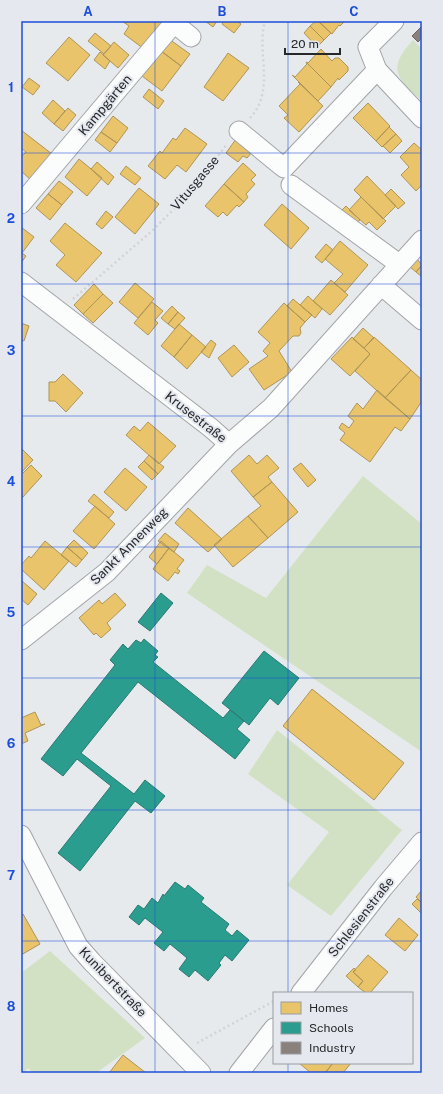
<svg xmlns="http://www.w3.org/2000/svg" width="443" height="1094" font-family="'Public Sans',sans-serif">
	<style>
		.green { fill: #d2e1c3 }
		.homes { fill: #e9c46a; stroke: #ae9557 }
		.schools { fill: #2a9d8f; stroke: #297a71 }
		.industry { fill: #8a817c; stroke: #6c6663 }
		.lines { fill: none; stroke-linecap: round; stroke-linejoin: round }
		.minor-casing { stroke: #a2a4a7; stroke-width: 21 }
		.path { stroke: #d3d3d4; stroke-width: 2.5; stroke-dasharray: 2 3; stroke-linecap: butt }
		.minor { stroke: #fbfcfc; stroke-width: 19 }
		.grid { fill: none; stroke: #1d4ed8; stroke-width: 1; stroke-opacity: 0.55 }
		.labels { text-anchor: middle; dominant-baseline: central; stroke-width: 4; stroke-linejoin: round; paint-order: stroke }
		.street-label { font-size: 13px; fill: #26282a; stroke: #e5e9ef }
		.neatline { fill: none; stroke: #1d4ed8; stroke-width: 1.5 }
		.grid-label { font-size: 13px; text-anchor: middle; font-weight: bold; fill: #1d4ed8 }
	</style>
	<rect width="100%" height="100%" fill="#e7eaed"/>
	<!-- green -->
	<path class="green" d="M413,40L422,49V101C397,77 386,70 413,40Z
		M363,476L422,524V752L187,593L207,565L266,598Z
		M277,730L402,830L331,916L287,885L329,832L248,774Z
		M50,951L145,1038L96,1073H33L28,1068L24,1073H21V973Z"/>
	<!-- homes -->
	<path class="homes" d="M122,21H164L144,49L124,34L129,26Z
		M205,21H217L213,27Z
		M224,21H237L241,24L234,33L222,24Z
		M316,21H318L331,33L324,40L310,26Z
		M318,21H345L340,26L339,25L332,34Z
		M310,26L324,40L317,47L304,33Z
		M95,33L111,46L104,54L88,41Z
		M69,37L90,55L68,81L46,63Z
		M169,39L190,54L181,66L161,51Z
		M114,42L129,55L118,68L103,55Z
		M321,49L332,61L335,58H339L348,67V71L339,80L338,78L331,87L306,62L308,63Z
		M161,51L181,66L162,91L142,76Z
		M100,52L110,61L105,69L94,60Z
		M228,53L249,68L223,101L204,87Z
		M306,62L331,87L318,101L292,75L295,77L307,64Z
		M29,78L40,86L33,95L22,87Z
		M298,82L323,106L299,132L284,118L288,115L279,106L300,84Z
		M149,89L164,101L158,109L143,97Z
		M53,100L65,111L54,124L42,113Z
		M368,103L390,126L376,141L353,118Z
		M68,108L76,115L63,131L54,124Z
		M113,116L128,128L117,143L101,132Z
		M389,127L396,134L382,147L376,141Z
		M185,128L207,144L186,172L177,165L165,179L148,166L160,151L162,153L173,138L176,140Z
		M21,130L52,154L31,180L21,171V157L26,152L21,148Z
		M101,132L117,143L110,152L95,140Z
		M396,134L402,141L390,153L383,146Z
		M236,139L252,152L247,158L243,156L238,162L226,153Z
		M414,143L422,150V185L416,191L401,175L409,167L400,157Z
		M79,159L102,178L87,196L65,177Z
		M97,162L114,177L108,185L91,169Z
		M243,163L256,175L251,180L255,184L246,194L248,197L244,202L224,184Z
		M126,166L141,178L135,185L120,174Z
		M367,176L396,206L383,219L354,190Z
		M59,181L73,192L62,205L48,194Z
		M224,184L244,202L239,207L237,205L227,216L223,212L218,217L205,206Z
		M139,188L159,204L135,234L115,217Z
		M391,189L405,203L398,209L385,195Z
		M48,194L62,205L50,220L36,208Z
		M361,197L386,221L377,230L369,222L366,225L349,210Z
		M282,204L309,228L291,249L264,225Z
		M346,206L360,220L354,225L338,214Z
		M106,211L113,217L102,229L96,224Z
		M65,223L102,253L76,282L56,265L65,255L50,241Z
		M21,227L34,237L22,253L26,256L21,263Z
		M340,241L368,265L345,292L334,283L343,274L325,259Z
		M326,244L333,250L322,263L315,257Z
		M417,259L422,265L416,272L410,267Z
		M422,265V277L416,272Z
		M331,280L348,295L330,315L313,301Z
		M135,283L154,299L138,318L119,302Z
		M94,284L103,294L83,314L74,305Z
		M103,294L113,303L93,323L83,314Z
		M308,296L322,309L315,318L300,305Z
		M293,299L312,315L305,322L287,306Z
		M152,302L163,311L155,320L158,323L148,335L134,323Z
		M284,303L305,322L300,328L301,333L299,336H293L279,351L292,372L264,390L249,369L268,356L263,351L270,343L258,332Z
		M172,306L178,312L168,324L161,318Z
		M178,312L185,318L175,329L168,324Z
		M21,323L29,326L24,341L21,340Z
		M179,324L192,335L174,357L161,346Z
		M363,328L374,338L364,348L353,339Z
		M192,335L206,347L187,369L174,357Z
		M352,337L370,354L350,376L331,359Z
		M374,337L411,370L385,398L355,371L370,354L364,348Z
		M211,340L216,344L209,358L201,352Z
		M234,345L249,362L232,377L218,358Z
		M411,370L422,380V401L410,419L385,398Z
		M63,374L83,393L66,412L55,401H49V382H55Z
		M377,390L410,419L401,431L395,427L370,462L340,440L345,433L339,428L342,423L349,428L354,421L348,416L357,403L363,409Z
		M148,422L176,446L159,464L126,435L134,426L140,431Z
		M21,448L33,460L21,473Z
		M149,455L164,467L158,474L144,461Z
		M249,455L257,464L267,455L279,468L268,477L272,482L253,497L231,471Z
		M144,461L158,474L152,480L138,467Z
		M301,463L316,480L308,487L293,469Z
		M31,465L42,476L22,498L21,475Z
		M125,468L147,487L126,511L104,492Z
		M272,482L298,512L268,538L248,516L261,506L253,497Z
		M94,494L114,512L109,518L88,501Z
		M95,506L115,524L94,549L73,531Z
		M188,508L222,539L208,552L175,523Z
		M248,516L268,538L233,567L214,545Z
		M165,533L179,544L174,552L158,541Z
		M74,540L88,553L82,560L67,547Z
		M45,541L69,561L44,590L21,569V565L29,556L31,558Z
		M161,541L169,548L157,564L149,557Z
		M67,547L82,560L76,567L61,555Z
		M169,548L184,560L177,569L180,571L178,574L175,572L168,581L153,569Z
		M22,581L37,594L28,605L22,600Z
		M115,593L126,605L107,623L111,629L101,638L96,633L94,635L79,618L99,600L102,604Z
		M312,689L404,763L374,800L283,726Z
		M35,712L41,725L45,724L25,733L28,741L21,744V718Z
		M422,890V903L416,897Z
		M417,899L422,903V914L412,904Z
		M23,914L40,944L21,955V915Z
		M399,918L418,935L405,951L385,935Z
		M368,955L388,972L370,993H366L358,987L363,981L353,972Z
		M354,968L356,970L353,972L363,981L358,987L346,976Z
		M123,1055L146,1073H109Z
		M299,1063H333L325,1073H311Z
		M333,1063H351L343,1073H325Z"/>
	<!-- schools -->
	<path class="schools" d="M161,593L173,603L150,631L138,622Z
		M144,639L158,651L155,655L158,657L153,662L223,718L230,710L244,721L237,729L250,740L235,759L138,682L81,753L134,794L145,780L165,796L151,813L135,801L80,871L58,853L111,786L77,759L63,776L41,759L115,665L110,660L123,644L128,649L136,640L141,643Z
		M264,651L299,678L278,705L270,698L249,725L222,703Z
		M175,882L185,889L188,885L204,898L201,902L229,924L225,930L232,936L237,930L249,940L232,961L225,955L219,963L221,965L208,981L195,970L189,977L179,969L187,958L170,944L164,951L154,943L163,932L145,918L139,925L129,917L138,905L144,909L152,898L158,903L163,894L164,896Z"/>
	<!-- industry -->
	<path class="industry" d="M422,26V38L418,42L412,36Z"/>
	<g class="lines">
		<defs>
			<path id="minor" d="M394,21L368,47L377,70L422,118
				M239,131L284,168L377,70
				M291,185L399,264
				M21,204L174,23L191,37
				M21,282L211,428L229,444
				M381,285L422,320
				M21,640L107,572L229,444L271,408L422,240
				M21,835L78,946L92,962L201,1073
				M301,993L383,888L422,842
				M239,1073L274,1028"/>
		</defs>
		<!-- minor casing -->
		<use href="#minor" class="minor-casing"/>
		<!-- path -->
		<path class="path" d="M250,118C276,90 256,53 265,21
			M73,299L152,231L170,213L196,185L227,144
			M197,1043L274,1001"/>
		<!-- minor -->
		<use href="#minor" class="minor"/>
	</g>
	<!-- grid -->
	<path class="grid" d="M155,21V1073M288,21V993M21,153H422M21,284H422M21,416H422M21,547H422M21,678H422M21,810H422M21,941H422M288,1063V1073"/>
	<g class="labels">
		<!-- street labels -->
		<g class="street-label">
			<text transform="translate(105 105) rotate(-50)">Kampgärten</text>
			<text transform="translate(195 183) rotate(-50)">Vitusgasse</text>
			<text transform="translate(196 417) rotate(38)">Krusestraße</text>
			<text transform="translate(129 546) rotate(-45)">Sankt Annenweg</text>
			<text transform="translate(361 917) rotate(-52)">Schlesienstraße</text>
			<text transform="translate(113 982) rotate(46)">Kunibertstraße</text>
		</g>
	</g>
	<!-- border -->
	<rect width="443" height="1094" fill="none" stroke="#e5e9ef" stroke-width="44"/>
	<!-- legend -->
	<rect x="273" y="992" width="140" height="72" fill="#e5e9ef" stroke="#999ca0"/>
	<rect x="281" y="1002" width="20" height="12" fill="#e9c46a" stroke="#999ca0"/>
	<text x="309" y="1012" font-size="12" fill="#26282a">Homes</text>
	<rect x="281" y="1022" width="20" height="12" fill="#2a9d8f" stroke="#999ca0"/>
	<text x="309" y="1032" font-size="12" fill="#26282a">Schools</text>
	<rect x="281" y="1042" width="20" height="12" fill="#8a817c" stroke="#999ca0"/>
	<text x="309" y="1052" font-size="12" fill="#26282a">Industry</text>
	<!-- scale -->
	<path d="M285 48v6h55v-6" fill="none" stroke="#26282a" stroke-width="2"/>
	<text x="291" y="48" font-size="12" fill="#26282a" stroke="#e5e9ef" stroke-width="3" paint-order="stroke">20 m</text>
	<rect x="22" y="22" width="399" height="1050" class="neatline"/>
	<g class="grid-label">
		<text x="88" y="16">A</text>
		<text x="222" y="16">B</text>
		<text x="354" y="16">C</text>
		<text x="11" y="92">1</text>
		<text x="11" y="223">2</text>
		<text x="11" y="355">3</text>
		<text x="11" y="486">4</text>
		<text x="11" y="617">5</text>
		<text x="11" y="748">6</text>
		<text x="11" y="880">7</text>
		<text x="11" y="1011">8</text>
	</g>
</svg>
